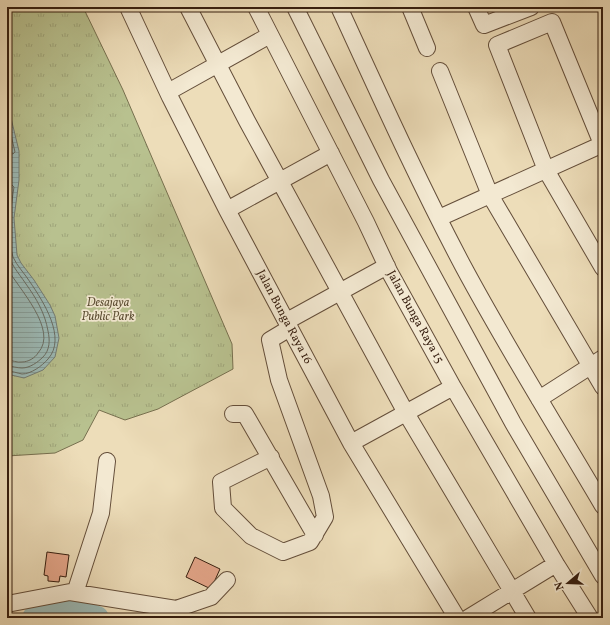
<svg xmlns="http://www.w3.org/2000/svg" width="610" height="625" font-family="Vollkorn,serif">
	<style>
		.park { fill: url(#park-tufts); stroke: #77704f }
		.water { fill: url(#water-rules); stroke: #737c74 }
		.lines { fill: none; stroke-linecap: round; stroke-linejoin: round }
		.shore { stroke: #686c63; stroke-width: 1 }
		.river { stroke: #9bbab7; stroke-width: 24 }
		.building { fill: #e6a78b; stroke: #361e0f }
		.minor-casing { stroke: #644e3a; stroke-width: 18 }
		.minor { stroke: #f3e9d2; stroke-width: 16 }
		.labels { text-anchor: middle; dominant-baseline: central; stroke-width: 3.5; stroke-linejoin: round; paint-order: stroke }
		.park-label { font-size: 12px; font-style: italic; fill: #5d4f35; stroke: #f3e9d2 }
		.street-label { font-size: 12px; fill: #361e0f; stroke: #f3e9d2 }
	</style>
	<defs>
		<pattern id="park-tufts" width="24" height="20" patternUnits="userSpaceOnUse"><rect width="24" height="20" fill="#b8c18f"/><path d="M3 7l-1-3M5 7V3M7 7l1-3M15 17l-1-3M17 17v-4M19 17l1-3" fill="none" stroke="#9fa57a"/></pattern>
		<pattern id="water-rules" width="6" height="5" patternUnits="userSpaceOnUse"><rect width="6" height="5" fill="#9bbab7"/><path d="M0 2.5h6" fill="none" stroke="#869f9c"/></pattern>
	</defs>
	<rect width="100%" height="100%" fill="#edddb9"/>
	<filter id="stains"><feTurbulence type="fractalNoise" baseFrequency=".005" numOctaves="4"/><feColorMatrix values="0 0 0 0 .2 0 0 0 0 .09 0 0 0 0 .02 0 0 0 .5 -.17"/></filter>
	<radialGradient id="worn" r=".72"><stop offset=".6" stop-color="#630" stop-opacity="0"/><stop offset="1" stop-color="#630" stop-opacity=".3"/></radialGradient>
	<!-- park -->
	<path class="park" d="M7,7H83L123,90L232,344L233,369L158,409L125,420L99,410L83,440L55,453L7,456Z"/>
	<!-- water -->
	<path class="water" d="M7,113L10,114L19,151V180L14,218L17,255L21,263L34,280L50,305L55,316L59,338L55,357L43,370L24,378L7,374V191L10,169L7,138Z"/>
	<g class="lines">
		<!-- shore -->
		<path class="shore" d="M7,118L15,152L13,154L7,152
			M7,186L12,185L14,187C11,205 7,240 13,257C17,266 25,274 30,282C43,301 67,338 48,359C42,366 31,374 22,374C17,373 12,371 7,371
			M7,249C9,263 18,272 26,284C36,298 45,313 48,331C50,340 50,350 43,357C38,362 30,368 22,368C17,368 12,366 7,366
			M7,268C18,288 59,330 38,353C35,358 28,362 22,362C17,363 12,360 7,360"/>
		<!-- river -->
		<path class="river" d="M34,618L66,611H78L97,618"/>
	</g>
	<!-- building -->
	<path class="building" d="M47,552L69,555L66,577L60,576L59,582L48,581V576L44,575Z
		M195,557L220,569L211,589L186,577Z"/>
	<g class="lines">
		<defs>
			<path id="minor" d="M128,7L170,97L227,210L351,443L457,618
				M188,7L247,121L406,413L528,618
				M256,7L366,222L389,271L453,387L556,564L590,618
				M295,7L381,180L513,423L603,576
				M339,7C379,94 418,181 463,266C507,348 556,426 603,506
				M410,7L427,48
				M476,7L484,25L531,7
				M440,71L490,195L603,387
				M168,92L270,35
				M602,144L552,22L497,45L546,170L603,268
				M227,210L331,153
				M439,218L603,144
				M287,321L387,266
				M539,399L603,358
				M233,414H245L315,535
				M351,443L453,387
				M271,457L221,482L223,508L251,536L283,552L310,542L325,517L321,496L279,380L270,340L290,328
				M75,593L101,513L107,461
				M7,604L70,592L176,609L211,597L227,580
				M468,618L556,564"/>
		</defs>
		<!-- minor casing -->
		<use href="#minor" class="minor-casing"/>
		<!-- minor -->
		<use href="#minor" class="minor"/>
	</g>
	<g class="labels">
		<!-- park labels -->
		<g class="park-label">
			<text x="108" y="303">Desajaya<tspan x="108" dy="14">Public Park</tspan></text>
		</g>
		<!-- street labels -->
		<g class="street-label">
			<text transform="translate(284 317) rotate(62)">Jalan Bunga Raya 16</text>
			<text transform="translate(415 317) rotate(61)">Jalan Bunga Raya 15</text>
		</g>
	</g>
	<!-- margin -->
	<rect width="610" height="625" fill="none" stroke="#edddb9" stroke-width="24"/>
	<rect x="8" y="8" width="594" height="609" fill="none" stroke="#361e0f" stroke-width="2"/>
	<rect x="12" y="12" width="586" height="601" fill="none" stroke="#361e0f"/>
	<!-- north arrow -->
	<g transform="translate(568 583) rotate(251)" stroke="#f3e9d2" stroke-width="3" paint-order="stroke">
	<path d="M0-3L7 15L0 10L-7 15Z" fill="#361e0f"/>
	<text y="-6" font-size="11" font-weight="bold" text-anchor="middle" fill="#361e0f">N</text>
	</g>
	<rect width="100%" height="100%" filter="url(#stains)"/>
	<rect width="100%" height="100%" fill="url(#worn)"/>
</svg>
